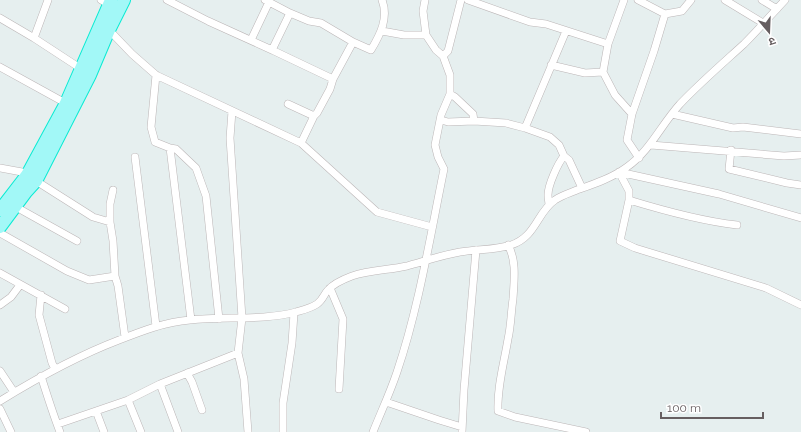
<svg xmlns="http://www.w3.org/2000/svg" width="801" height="432" font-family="Raleway,'Noto Sans Devanagari',sans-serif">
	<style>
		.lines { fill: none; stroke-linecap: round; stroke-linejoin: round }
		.minor-casing { stroke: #bcb6b7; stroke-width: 8 }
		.trunk-casing { stroke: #0aebd3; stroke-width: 14 }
		.minor { stroke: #fff; stroke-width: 7 }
		.trunk { stroke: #a2f8f7; stroke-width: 12 }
	</style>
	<rect width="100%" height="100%" fill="#e6efef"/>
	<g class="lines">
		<defs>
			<path id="minor" d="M101,0L112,6
				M167,0L208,21L272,50L290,13L265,0
				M468,0L530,22L546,24L608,44
				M624,0L608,44L603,72L615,95L632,114
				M638,0L665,14L682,11L691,0
				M725,0L763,23
				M762,0L777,9
				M290,13L309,21L321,23L353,42L371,50C380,35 389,18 382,0
				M0,18L34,38L83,70
				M109,30L132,54L156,75L301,143L377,212L432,227
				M382,31L404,35H426
				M34,38L48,0
				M251,40L269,2
				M272,50L333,79
				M443,56L448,51L461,0
				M551,65L585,73L603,72
				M0,67L69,105
				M156,75L151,127L155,142L170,148L176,149L196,168L206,196L219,319
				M450,94L455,97L473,114L474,121
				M288,104L314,116
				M232,111L230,138L242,318L238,353L244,379L248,432
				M672,114L733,128L743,127L801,134
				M441,120L448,122L474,121L506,123L525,128L550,137L559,145L564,156L569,160L582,188
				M525,128L566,31
				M301,143L314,116L317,113L330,89L333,79L353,42
				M651,145L784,156L801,155
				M170,148L191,320
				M731,150L729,169L787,183L801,185
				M135,157L156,326
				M639,158L627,140L632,114L654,51L665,14
				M0,168L22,172L93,217L110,222
				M619,172L629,191V200L620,241L635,248L766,288L801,305
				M619,172L719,194L801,218
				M113,190L110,204V222L113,241L115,276L118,286L125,337
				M629,200C665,211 701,221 737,225
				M549,205C549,202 548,199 548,195C548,185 558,163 564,156
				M16,207L77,241
				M0,233L67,271L89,280L115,276
				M508,245C517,261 514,281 513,299C511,312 511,326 508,339C504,363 497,387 498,411L515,417L586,432
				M0,273L65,309
				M330,288L343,319L339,389
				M41,295L39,315L52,363L55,369
				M0,305L11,297L20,285
				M0,371L14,392
				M187,373L192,382L202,410
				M41,376C47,395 53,414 60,432
				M160,384L178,432
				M128,400L141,432
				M0,401C39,377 77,356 119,340C142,331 165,322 190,320C225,316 261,321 296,312C303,310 311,308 317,304C323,300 324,294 328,290C334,283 344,279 352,276C370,270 389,270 407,266C425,261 442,255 460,252C477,249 495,250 511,245C536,237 537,212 555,200C562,195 570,193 577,190C594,184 612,178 627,167C650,151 661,125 680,104C700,83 722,64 744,44C758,30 771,15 785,0
				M386,402L439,420L462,427
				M0,409L11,432
				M96,411L104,432
				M58,424L128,400L160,384L238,353
				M283,432V403L292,343L294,313
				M373,432C381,412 390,393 397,372C419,307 430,237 444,169L438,157L435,145L441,115L450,94V75L443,56L436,50L426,35L423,11L425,0
				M462,432L464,390L476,250"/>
			<path id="trunk" d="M0,210L27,175L66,103L111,0
				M0,227L26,192L36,181L90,75L109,30L124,0"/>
		</defs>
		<!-- minor casing -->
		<use href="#minor" class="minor-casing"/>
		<!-- trunk casing -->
		<use href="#trunk" class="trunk-casing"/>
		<!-- minor -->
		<use href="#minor" class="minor"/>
		<!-- trunk -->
		<use href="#trunk" class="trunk"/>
	</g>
	<!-- north arrow -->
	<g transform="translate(769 32) rotate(161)" stroke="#ffffff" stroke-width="3" paint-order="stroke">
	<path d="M0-3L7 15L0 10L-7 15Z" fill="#665e60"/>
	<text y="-6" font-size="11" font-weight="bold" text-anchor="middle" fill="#665e60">उ</text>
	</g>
	<!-- scale -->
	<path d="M661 412v6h102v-6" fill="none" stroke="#665e60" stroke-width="2"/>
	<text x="667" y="412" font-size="12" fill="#665e60" stroke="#ffffff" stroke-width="3" paint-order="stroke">100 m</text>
</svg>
